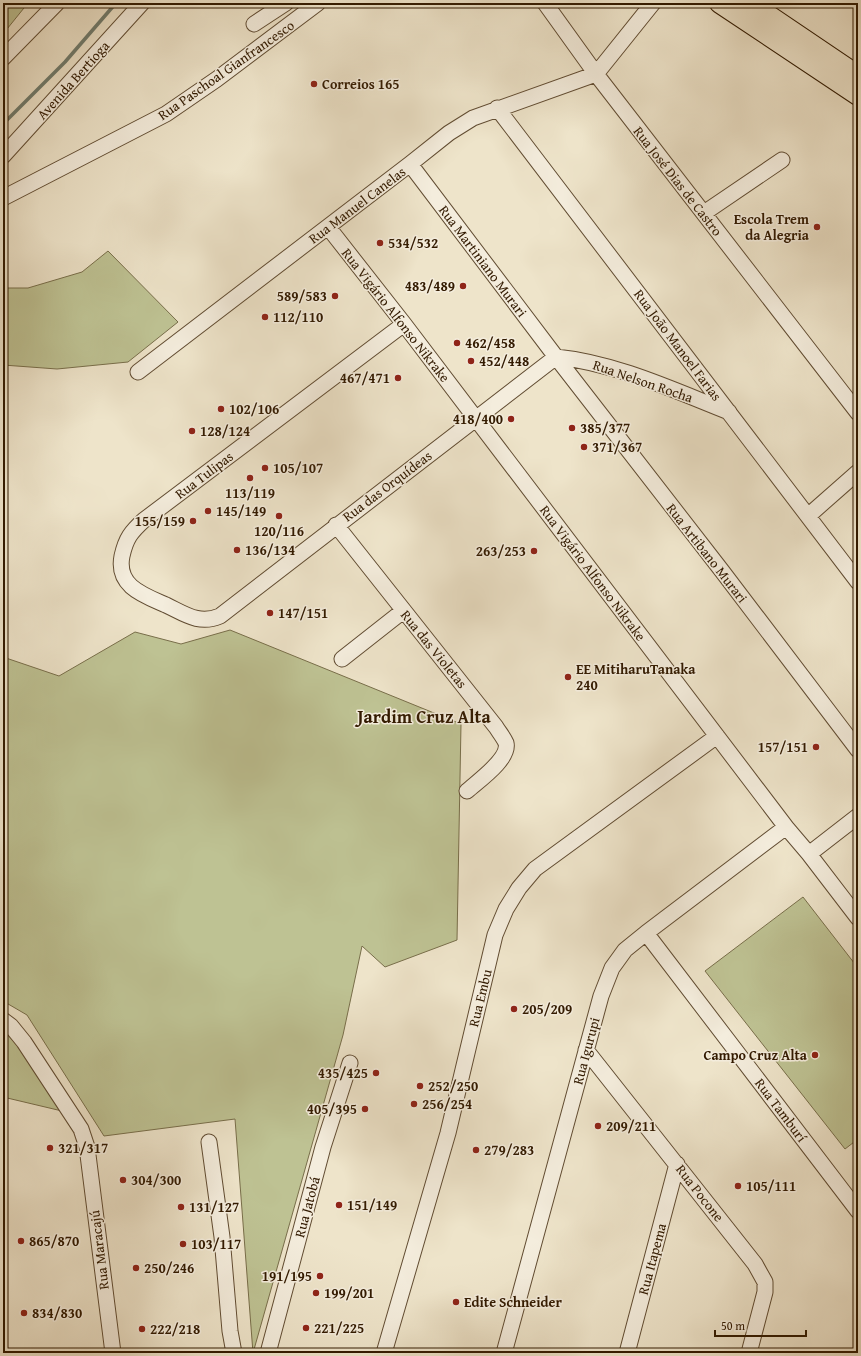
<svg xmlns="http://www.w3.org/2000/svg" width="861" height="1356" font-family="'Gentium Book Plus',serif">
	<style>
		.green { fill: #bec293; stroke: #786e4a }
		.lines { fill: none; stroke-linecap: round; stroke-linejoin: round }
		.stream { stroke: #707c6e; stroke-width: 3.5 }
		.minor-casing { stroke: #614c32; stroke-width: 17 }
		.major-casing { stroke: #321a00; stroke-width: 22 }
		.minor { stroke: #f4eddd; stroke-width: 15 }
		.major { stroke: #eee4ca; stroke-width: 20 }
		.poi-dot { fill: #8f2418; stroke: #f4eddd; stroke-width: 1.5 }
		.labels { text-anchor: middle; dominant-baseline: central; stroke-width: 3; stroke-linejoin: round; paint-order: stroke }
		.street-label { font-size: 14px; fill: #321a00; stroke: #f4eddd }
		.poi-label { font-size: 14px; font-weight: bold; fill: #321a00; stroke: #f4eddd; text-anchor: start }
		.district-label { font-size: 18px; font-weight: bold; fill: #321a00; stroke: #f4eddd }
	</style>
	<rect width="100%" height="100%" fill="#eee4ca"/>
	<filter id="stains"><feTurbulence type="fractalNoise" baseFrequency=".005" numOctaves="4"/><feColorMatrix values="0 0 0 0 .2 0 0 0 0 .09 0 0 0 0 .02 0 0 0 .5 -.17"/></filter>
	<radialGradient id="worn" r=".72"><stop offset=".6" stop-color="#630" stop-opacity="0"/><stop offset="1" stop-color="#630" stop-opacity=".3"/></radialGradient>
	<!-- green -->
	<path class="green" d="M3,3H28L3,34Z
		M108,251L178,322L128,362L57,369L3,365V288H28L82,272Z
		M230,630L461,724L457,940L385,967L362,946L343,1035L253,1353L235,1119L104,1136L27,1015L3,1001V657L59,676L135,632L181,644Z
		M803,897L858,968V1139L845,1149L705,971Z
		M3,1031L22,1048L62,1111L3,1097Z"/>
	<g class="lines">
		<!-- stream -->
		<path class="stream" d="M3,124L65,62L116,3"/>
		<defs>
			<path id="minor" d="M545,3L596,74L858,413
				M254,24L286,3
				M3,58L57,3
				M596,74L653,3
				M497,108L858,582
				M3,156L142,3
				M410,164L556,357L722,571L858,750
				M3,198L166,114L217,79L318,3
				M704,213L782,160
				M328,227L404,324L786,827L809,854L858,918
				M404,324L144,520C131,532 126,538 122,556C116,586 143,595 166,605C185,614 199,625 220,616L556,357
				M556,357C616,363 673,390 729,412
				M138,372L410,164L449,133L473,118L596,74
				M808,516L858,472
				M336,525L496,727C499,732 504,738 506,743C510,759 478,781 467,791
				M342,659L403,611
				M809,854L858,816
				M646,933L858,1211
				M3,1020L11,1026L24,1042L81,1129L87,1147L113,1353
				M586,1050L755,1264L765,1282V1292L749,1353
				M209,1142L222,1237L230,1331L234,1353
				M268,1353L323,1147L350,1063
				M384,1353L448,1133L495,935L506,909L519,888L535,869L717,736
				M504,1353L601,996L612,968L625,950L646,933L786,827
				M627,1353L677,1164"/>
			<path id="major" d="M720,3L858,95
				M750,3L858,76"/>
		</defs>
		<!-- minor casing -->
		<use href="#minor" class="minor-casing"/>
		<!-- major casing -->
		<use href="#major" class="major-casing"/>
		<!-- minor -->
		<use href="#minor" class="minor"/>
		<!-- major -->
		<use href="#major" class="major"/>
	</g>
	<!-- markers -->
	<g class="poi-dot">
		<circle cx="314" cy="84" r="4"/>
		<circle cx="817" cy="227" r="4"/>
		<circle cx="380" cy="243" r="4"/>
		<circle cx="463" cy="286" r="4"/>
		<circle cx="335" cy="296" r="4"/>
		<circle cx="265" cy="317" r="4"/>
		<circle cx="457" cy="343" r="4"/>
		<circle cx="471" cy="361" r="4"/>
		<circle cx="398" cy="378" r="4"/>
		<circle cx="221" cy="409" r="4"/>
		<circle cx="511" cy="419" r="4"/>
		<circle cx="572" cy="428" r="4"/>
		<circle cx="192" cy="431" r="4"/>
		<circle cx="584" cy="447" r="4"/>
		<circle cx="265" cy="468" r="4"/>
		<circle cx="250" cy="478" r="4"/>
		<circle cx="208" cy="511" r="4"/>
		<circle cx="279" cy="516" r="4"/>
		<circle cx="193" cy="521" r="4"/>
		<circle cx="237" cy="550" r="4"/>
		<circle cx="534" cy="551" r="4"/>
		<circle cx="270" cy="613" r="4"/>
		<circle cx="568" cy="677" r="4"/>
		<circle cx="816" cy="747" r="4"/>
		<circle cx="514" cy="1009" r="4"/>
		<circle cx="815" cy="1055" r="4"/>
		<circle cx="376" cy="1073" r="4"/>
		<circle cx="420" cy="1086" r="4"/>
		<circle cx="414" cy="1104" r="4"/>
		<circle cx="365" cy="1109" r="4"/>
		<circle cx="598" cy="1126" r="4"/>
		<circle cx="50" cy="1148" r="4"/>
		<circle cx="476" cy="1150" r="4"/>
		<circle cx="123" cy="1180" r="4"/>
		<circle cx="738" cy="1186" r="4"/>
		<circle cx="339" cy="1205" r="4"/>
		<circle cx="181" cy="1207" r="4"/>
		<circle cx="21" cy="1241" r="4"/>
		<circle cx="183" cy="1244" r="4"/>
		<circle cx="136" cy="1268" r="4"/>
		<circle cx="320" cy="1276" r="4"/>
		<circle cx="316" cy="1293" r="4"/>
		<circle cx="456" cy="1302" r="4"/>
		<circle cx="24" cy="1313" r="4"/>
		<circle cx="306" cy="1328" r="4"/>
		<circle cx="142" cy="1329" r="4"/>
	</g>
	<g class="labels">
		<!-- street labels -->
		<g class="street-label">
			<text transform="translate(226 70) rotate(-35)">Rua Paschoal Gianfrancesco</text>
			<text transform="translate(73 80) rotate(-48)">Avenida Bertioga</text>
			<text transform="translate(678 181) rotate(52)">Rua José Dias de Castro</text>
			<text transform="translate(357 205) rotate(-37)">Rua Manuel Canelas</text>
			<text transform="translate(483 261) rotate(53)">Rua Martiniano Murari</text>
			<text transform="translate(396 315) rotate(52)">Rua Vigário Alfonso Nikrake</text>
			<text transform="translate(678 345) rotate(53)">Rua João Manoel Farias</text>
			<text transform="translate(643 381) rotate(19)">Rua Nelson Rocha</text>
			<text transform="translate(204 475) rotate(-37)">Rua Tulipas</text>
			<text transform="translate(387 486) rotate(-37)">Rua das Orquídeas</text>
			<text transform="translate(707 553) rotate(52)">Rua Artibano Murari</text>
			<text transform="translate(593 573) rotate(53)">Rua Vigário Alfonso Nikrake</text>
			<text transform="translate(434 649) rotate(51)">Rua das Violetas</text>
			<text transform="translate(480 998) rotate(-76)">Rua Embu</text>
			<text transform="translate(586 1051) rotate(-75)">Rua Igurupi</text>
			<text transform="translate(781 1110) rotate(53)">Rua Tamburí</text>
			<text transform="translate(700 1193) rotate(52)">Rua Pocone</text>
			<text transform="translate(307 1207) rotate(-75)">Rua Jatobá</text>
			<text transform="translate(99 1250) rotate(-97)">Rua Maracajú</text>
			<text transform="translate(652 1259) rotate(-75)">Rua Itapema</text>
		</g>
		<!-- poi labels -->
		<g class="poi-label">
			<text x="322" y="84">Correios 165</text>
			<text x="809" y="219" text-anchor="end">Escola Trem<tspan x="809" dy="16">da Alegria</tspan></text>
			<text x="388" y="243">534/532</text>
			<text x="455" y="286" text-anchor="end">483/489</text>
			<text x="327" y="296" text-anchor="end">589/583</text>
			<text x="273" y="317">112/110</text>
			<text x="465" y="343">462/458</text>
			<text x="479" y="361">452/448</text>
			<text x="390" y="378" text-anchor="end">467/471</text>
			<text x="229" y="409">102/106</text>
			<text x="503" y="419" text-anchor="end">418/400</text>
			<text x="580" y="428">385/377</text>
			<text x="200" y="431">128/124</text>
			<text x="592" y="447">371/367</text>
			<text x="273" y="468">105/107</text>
			<text x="250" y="493" text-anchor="middle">113/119</text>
			<text x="216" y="511">145/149</text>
			<text x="185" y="521" text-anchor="end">155/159</text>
			<text x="279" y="531" text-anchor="middle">120/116</text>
			<text x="245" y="550">136/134</text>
			<text x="526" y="551" text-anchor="end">263/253</text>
			<text x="278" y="613">147/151</text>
			<text x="576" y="669">EE MitiharuTanaka<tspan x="576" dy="16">240</tspan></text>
			<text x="808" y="747" text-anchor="end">157/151</text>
			<text x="522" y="1009">205/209</text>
			<text x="807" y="1055" text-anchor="end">Campo Cruz Alta</text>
			<text x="368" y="1073" text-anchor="end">435/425</text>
			<text x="428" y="1086">252/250</text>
			<text x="422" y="1104">256/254</text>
			<text x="357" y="1109" text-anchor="end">405/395</text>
			<text x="606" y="1126">209/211</text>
			<text x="58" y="1148">321/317</text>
			<text x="484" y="1150">279/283</text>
			<text x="131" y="1180">304/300</text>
			<text x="746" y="1186">105/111</text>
			<text x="347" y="1205">151/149</text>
			<text x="189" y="1207">131/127</text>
			<text x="29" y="1241">865/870</text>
			<text x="191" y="1244">103/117</text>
			<text x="144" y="1268">250/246</text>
			<text x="312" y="1276" text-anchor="end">191/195</text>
			<text x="324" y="1293">199/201</text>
			<text x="464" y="1302">Edite Schneider</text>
			<text x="32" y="1313">834/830</text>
			<text x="314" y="1328">221/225</text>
			<text x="150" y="1329">222/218</text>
		</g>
		<!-- district labels -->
		<g class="district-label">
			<text x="424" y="716">Jardim Cruz Alta</text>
		</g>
	</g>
	<!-- margin -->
	<rect width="861" height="1356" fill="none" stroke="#eee4ca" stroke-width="16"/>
	<rect x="4" y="4" width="853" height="1348" fill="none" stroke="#321a00" stroke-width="2"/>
	<rect x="8" y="8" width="845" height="1340" fill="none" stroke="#321a00"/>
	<!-- scale -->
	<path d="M715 1330v6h91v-6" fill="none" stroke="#321a00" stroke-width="2"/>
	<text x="721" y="1330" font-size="12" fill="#321a00" stroke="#f4eddd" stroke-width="3" paint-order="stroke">50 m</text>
	<rect width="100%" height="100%" filter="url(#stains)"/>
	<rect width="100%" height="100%" fill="url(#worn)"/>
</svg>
